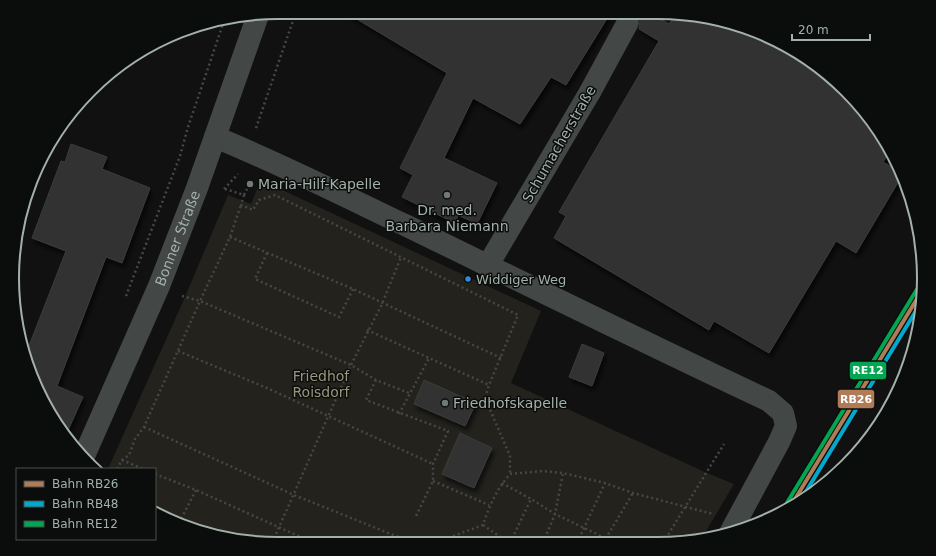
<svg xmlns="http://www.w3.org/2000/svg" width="936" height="556" font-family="'DejaVu Sans',sans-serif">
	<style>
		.green { fill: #23221d }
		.building { fill: #303230; stroke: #393d3b; filter: url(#shadow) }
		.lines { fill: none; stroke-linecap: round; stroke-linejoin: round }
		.path { stroke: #454846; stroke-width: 2.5; stroke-dasharray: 2 3; stroke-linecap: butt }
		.pedestrian { stroke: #434745; stroke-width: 22 }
		.minor { stroke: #434745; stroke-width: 22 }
		.tertiary { stroke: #434745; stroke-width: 22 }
		.rail-1-casing { stroke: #0b0d0c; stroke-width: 7 }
		.rail-2-casing { stroke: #0b0d0c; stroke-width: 7 }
		.rail-3-casing { stroke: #0b0d0c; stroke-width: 7 }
		.rail-1 { stroke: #b07c57; stroke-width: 4 }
		.rail-2 { stroke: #00a9ce; stroke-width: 4 }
		.rail-3 { stroke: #00a651; stroke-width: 4 }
		.poi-dot { fill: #707974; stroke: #0b0d0c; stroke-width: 1.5 }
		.bus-dot { fill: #338bd7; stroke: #0b0d0c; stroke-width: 1.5 }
		.labels { text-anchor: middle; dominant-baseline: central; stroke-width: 3; stroke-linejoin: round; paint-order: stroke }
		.bus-label { font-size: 13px; fill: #a3b1a9; stroke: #0b0d0c; text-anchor: start }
		.street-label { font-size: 14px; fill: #a3b1a9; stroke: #0b0d0c }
		.poi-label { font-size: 14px; fill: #a3b1a9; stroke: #0b0d0c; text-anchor: start }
		.park-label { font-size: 14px; fill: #9b957b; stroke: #0b0d0c }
		.rim { fill: none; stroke: #a3b1a9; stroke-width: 2 }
		.line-badge { stroke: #0b0d0c; stroke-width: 1.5 }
		.badge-label { font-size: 11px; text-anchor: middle; font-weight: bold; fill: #fff }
	</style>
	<defs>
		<filter id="shadow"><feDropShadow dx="2.5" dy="4.5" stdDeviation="2" flood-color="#0009"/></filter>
	</defs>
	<rect width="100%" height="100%" fill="#111"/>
	<!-- green -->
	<path class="green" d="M261,180L541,311L511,383L707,473L734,484L702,538L676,543H260L192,530L155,511V469H108L185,297L228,195L251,204Z"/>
	<!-- building -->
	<path class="building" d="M345,12H611L566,85L551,77L520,124L473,98L444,158L497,183L477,224L458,215L455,223L402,197L413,175L400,168L447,73Z
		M636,13H651L669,24L676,13L744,26L806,57L846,90L879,130L890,151L883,162L903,174L856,253L836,241L769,353L714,321L709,330L554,238L566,216L559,212L659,41L639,29L640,21L639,16Z
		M71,144L107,157L102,169L150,188L122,263L106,257L57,386L83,397L65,437L26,364L25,356L66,251L32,238L61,161L65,162Z
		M582,344L604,353L592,386L569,377Z
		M424,380L476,403L465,426L414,404Z
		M460,433L492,448L474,488L442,474Z"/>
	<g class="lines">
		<!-- path -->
		<path class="path" d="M256,128L296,12
			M224,189L238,174
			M225,189L244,195L247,189
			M244,195L241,205L253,210L259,200L275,195L518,315L489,385L485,398L510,456V474
			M230,237L353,289L501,358
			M267,253L255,279L339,317L353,289
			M126,296L180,156L188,127L224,21
			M182,296L200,301L351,365L376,380L409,393
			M367,330L489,385
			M178,351L267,388L433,464
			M376,380L366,400L448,431L433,464V481L416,516
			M399,414L429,358
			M144,427L294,495L413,543
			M871,430L874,432
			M122,460L143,469
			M117,469L122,460L129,455L135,439L144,427L200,301L230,237L241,205
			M155,474L196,490L314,543
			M433,481L489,505
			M502,483L531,499L555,514L605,538
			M179,523L196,490
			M182,525L202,532
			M483,525L509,543
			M272,543L351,365L382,304L401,257
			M424,543L448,538L483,525C489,506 497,489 510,474L543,471L563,473L605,483L633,493L713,514
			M510,543L531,499
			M543,543L555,514L563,473
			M577,543L605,483
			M603,543L633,493
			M663,543L724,444"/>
		<!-- pedestrian -->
		<path class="pedestrian" d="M590,92L628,22"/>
		<!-- minor -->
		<path class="minor" d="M215,137C279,163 342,195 405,225C526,284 647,344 769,401L783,413L786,426L779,442L730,533
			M488,265L590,92"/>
		<!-- tertiary -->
		<path class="tertiary" id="s1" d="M84,456L159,286L197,188L258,15"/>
		<defs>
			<path id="rail-1" d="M789,509L923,289"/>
			<path id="rail-2" d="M799,503L922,301"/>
			<path id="rail-3" d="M785,506L919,286"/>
		</defs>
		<!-- rail-1 casing -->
		<use href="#rail-1" class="rail-1-casing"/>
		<!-- rail-2 casing -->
		<use href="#rail-2" class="rail-2-casing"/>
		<!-- rail-3 casing -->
		<use href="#rail-3" class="rail-3-casing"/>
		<!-- rail-1 -->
		<use href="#rail-1" class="rail-1"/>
		<!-- rail-2 -->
		<use href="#rail-2" class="rail-2"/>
		<!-- rail-3 -->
		<use href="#rail-3" class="rail-3"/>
	</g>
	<!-- markers -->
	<g class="poi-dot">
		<circle cx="250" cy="184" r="4"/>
		<circle cx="447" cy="195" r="4"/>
		<circle cx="445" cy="403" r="4"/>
	</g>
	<circle class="bus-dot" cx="468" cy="279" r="3.5"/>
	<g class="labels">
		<!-- bus labels -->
		<g class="bus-label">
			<text x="476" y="279">Widdiger Weg</text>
		</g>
		<!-- street labels -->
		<g class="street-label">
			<text transform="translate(559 144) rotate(-60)">Schumacherstraße</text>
			<text stroke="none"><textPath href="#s1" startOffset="237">Bonner Straße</textPath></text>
		</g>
		<!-- poi labels -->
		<g class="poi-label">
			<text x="258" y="184">Maria-Hilf-Kapelle</text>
			<text x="447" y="210" text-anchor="middle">Dr. med.<tspan x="447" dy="16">Barbara Niemann</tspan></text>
			<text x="453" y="403">Friedhofskapelle</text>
		</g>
		<!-- park labels -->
		<g class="park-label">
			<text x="321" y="376">Friedhof<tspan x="321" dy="16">Roisdorf</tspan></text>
		</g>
	</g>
	<!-- crop -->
	<path d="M0 0H936V556H0ZM278 19H658A259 259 0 0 1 917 278V278A259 259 0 0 1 658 537H278A259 259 0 0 1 19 278V278A259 259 0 0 1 278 19Z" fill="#0b0d0c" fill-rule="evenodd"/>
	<path class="rim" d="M278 19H658A259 259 0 0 1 917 278V278A259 259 0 0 1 658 537H278A259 259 0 0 1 19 278V278A259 259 0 0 1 278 19Z"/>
	<g class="line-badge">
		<rect x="849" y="361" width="38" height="19" rx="4" fill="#00a651"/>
		<rect x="837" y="389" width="38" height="20" rx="4" fill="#b07c57"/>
	</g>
	<g class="badge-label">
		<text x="868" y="374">RE12</text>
		<text x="856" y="403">RB26</text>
	</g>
	<!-- legend -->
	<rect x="16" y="468" width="140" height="72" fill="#0b0d0c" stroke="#484f4b"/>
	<rect x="24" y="481" width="20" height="6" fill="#b07c57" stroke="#484f4b"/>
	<text x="52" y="488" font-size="12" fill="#a3b1a9">Bahn RB26</text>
	<rect x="24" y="501" width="20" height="6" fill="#00a9ce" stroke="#484f4b"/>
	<text x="52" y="508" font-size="12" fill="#a3b1a9">Bahn RB48</text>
	<rect x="24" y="521" width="20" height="6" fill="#00a651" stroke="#484f4b"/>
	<text x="52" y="528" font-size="12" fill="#a3b1a9">Bahn RE12</text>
	<!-- scale -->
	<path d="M792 34v6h78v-6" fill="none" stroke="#a3b1a9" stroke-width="2"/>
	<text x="798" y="34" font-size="12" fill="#a3b1a9" stroke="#0b0d0c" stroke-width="3" paint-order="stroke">20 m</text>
</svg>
